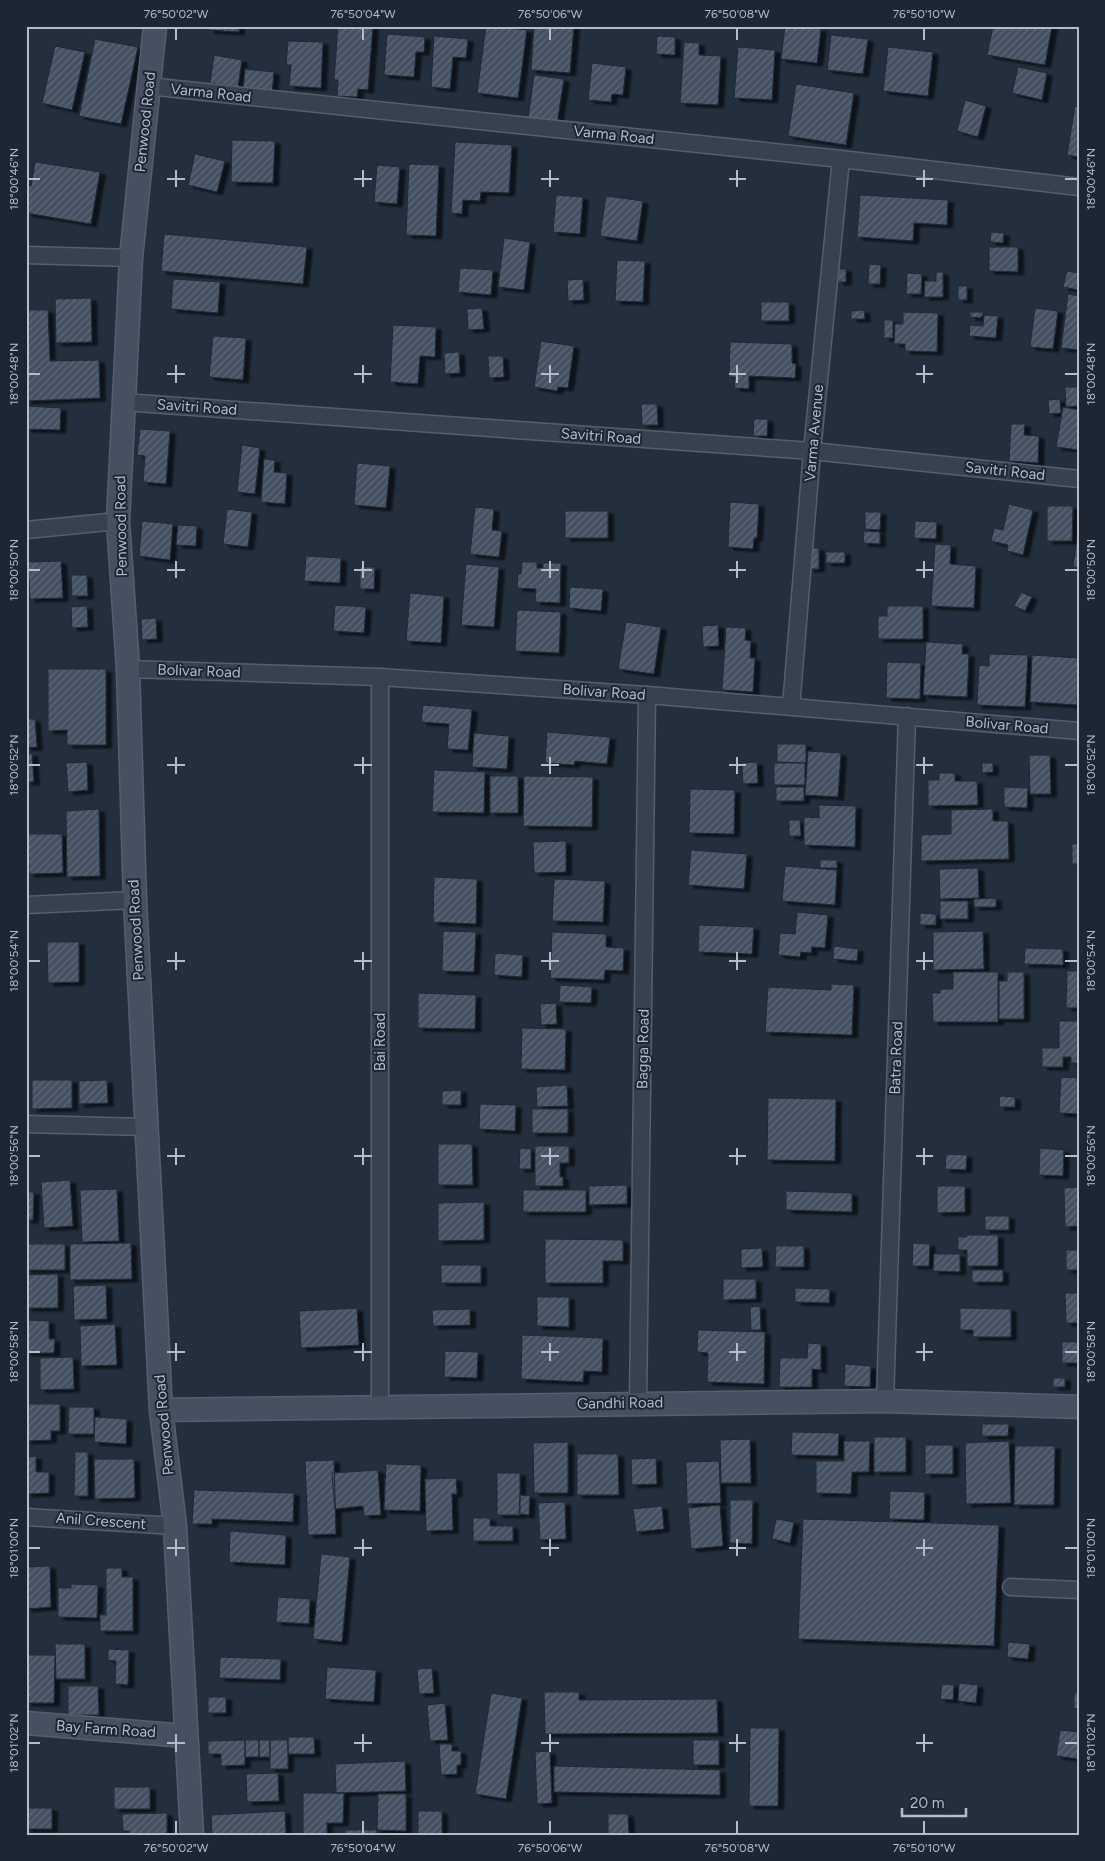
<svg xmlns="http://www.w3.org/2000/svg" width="1105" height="1861" font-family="Figtree,sans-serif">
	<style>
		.building { fill: url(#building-hatch); stroke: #1f2835; filter: url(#shadow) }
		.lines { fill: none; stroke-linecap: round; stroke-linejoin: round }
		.street-casing { stroke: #565f6c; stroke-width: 19 }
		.secondary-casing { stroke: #565f6c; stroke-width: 25 }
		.street { stroke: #38414e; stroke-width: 16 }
		.secondary { stroke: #465061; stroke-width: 22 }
		.ticks { fill: none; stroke: #b4bcc9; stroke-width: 2 }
		.labels { text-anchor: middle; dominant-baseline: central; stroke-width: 4; stroke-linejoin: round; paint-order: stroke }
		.street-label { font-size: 15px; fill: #b4bcc9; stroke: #1d2633 }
		.neatline { fill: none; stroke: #b4bcc9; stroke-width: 2 }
		.ticks-label { font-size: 12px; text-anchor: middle; fill: #b4bcc9 }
	</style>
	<defs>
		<pattern id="building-hatch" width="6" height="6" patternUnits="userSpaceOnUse" patternTransform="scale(1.25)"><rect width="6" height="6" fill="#455162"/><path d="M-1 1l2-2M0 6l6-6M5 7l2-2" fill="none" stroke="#5d6877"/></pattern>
		<filter id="shadow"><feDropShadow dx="5.5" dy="3" stdDeviation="1" flood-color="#0009"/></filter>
	</defs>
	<rect width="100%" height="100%" fill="#242f3e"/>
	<!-- building -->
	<path class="building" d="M209,26H239V32L208,30Z
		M338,26H373L368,90L358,89L357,97L337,96L338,80H334Z
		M486,26L527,30L518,98L477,93Z
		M534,26H574L570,73L531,70Z
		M785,26L821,29L817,63L781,59Z
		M993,26H1052L1045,65L987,55Z
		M387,34L425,37L424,52H416L414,77L384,75Z
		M831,35L868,39L863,74L827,70Z
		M434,36L468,39L466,58L453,57L450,89L431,87Z
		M657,36L675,37V55L656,54Z
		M95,39L138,47L121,124L79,116Z
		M288,41L323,42L321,88L289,86L291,65H286Z
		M684,42L699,43V55L721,56L718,105L680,103Z
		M55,46L85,52L72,110L42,103Z
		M738,47L775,50L772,100L734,98Z
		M888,47L933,52L928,96L883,91Z
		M214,55L242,60L238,87L210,83Z
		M592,63L626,67L623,95L612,94L611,102L588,100Z
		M1018,67L1047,73L1042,100L1012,93Z
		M245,69L274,72L272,93L243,90Z
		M534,75L564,79L557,124L528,119Z
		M796,84L854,93L846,145L788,136Z
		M965,100L986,106L978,137L957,131Z
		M1075,106L1079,107V157L1067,155Z
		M232,140L275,141L273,183L231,182Z
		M455,142L512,145L509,193L481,192L480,201L463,200L462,214L451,213Z
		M195,154L225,161L217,192L188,185Z
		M35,162L100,172L91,224L26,213V185L31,186Z
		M409,164L439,165L436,236L406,235Z
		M377,165L400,167L397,204L374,202Z
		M556,195L583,197L580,234L553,232Z
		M860,195L948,200L947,225L914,223L913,241L857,237Z
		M606,196L643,201L637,241L600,236Z
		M991,232L1004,233L1003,243L990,242Z
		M164,234L307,247L303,284L161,271Z
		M504,238L530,242L524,290L498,287Z
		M989,247H1018V272L989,271Z
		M617,260L645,261L643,302L615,301Z
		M869,264L881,265L880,284H868Z
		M460,268L493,270L491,295L458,292Z
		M839,269H846V282H838Z
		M1067,271L1079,273V290L1063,287Z
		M936,272H943V297H924L925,281H936Z
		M907,273L922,274L921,294H906Z
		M173,279L220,282L218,313L171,309Z
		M583,279L584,300L568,301L567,280Z
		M958,286H967V300H958Z
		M1068,294L1079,296V350L1061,348Z
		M91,298L92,342L56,343L55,299Z
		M761,302H789V321H761Z
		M482,308L484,329L468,330L467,309Z
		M1035,308L1058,311L1053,349L1030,347Z
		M26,310H48L50,361L99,360L100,398L26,401Z
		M864,310L865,319H851V311Z
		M903,312L938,313L937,352L905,351V344H894L895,324H903Z
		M970,312H983V316H981V318L970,317Z
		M984,315L998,316L996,338L969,336L970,325L983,326Z
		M884,320H893V338H884Z
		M393,325L436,327L435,357L420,356L418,384L390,382Z
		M213,336L246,338L243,380L209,377Z
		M541,341L574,346L568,388L558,387L557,391L534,387Z
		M730,342L792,344V363L796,364L795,378L749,376V389L734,388L735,377H729Z
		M459,352L460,373L445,374L444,353Z
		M488,356H503L504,377L489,378Z
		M1065,387H1079V406L1066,407Z
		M1060,399L1061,413L1049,414L1048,400Z
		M641,404H657L658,425H642Z
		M26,406L61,408L60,430L26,429Z
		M1063,407L1079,410V450L1056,447Z
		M754,419H768L767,436H753Z
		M1011,424H1025L1024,435L1039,436L1038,463L1009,461Z
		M140,429L170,431L166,484L143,482L145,456L137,455Z
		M242,445L260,448L255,494L237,492Z
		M264,459L275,460L274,472L287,473L285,504L261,502Z
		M357,463L390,466L386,508L354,505Z
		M730,502L759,504L757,538H754L753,549L728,547Z
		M1009,504L1033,510L1023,555L1007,551L1008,545L991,541L994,528L1003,530Z
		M1047,506H1073L1072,541H1047Z
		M475,507L494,509L492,530L502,531L499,557L470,554Z
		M227,509L252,512L248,547L223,544Z
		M565,511H608V538H565Z
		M865,512H881L880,530L865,529Z
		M142,521L173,524L170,560L139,556Z
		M915,521L937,522L936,539L914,538Z
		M178,525L197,526L196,546L176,545Z
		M864,531L880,532V544L863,543Z
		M1078,531L1079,532V567H1073Z
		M935,544L951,545L950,564L976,566L974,608L931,606Z
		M809,548H819V569H809Z
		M826,552H845V563H826Z
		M306,556L341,558L340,583L304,581Z
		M61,561L63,598L30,599L28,562Z
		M522,562H537V568H543V563H561L560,603L535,602L536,589L517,588L518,574H521Z
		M466,564L499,567L494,627L461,625Z
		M360,567H375L374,589H360Z
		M71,575H87L88,596H72Z
		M570,587L603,589L601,611L569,608Z
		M1021,592L1032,597L1025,611L1014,606Z
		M410,593L444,596L441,643L406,641Z
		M335,605L366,607L364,633L333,631Z
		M87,606L88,627L72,628L71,607Z
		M887,606H923V639H878V616H887Z
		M517,610L561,612L559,653L515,651Z
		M156,618L157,639L142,640L141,619Z
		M626,622L661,627L654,674L618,669Z
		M718,625L719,646L703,647L702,626Z
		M726,627L746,628L745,640L751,641L750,658H755L753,692L722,690Z
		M926,642L963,644L962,654H969L967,697L923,695Z
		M989,654L1028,655L1025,707L977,705L979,665L989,666Z
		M1032,655L1079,658L1077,705L1030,702Z
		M887,662L921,663L920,699L886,698Z
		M48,669H106V745H67V730L48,731Z
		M423,705L472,709L468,750L447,749L449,724L421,722Z
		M26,719H35L37,747L26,748Z
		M547,732L610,737L607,764L575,761L574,765L545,763Z
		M474,733L509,736L507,769L472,767Z
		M777,744H806V763L777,762Z
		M808,751L841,753L838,797L805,795Z
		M32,753L34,782H26V754Z
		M1029,755H1050L1051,794H1030Z
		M87,762L88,790L68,792L66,763Z
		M757,762L758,783L743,784L742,763Z
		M774,763H805V785H774Z
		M982,763H993V772L982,773Z
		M434,770L485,772L484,813L432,812Z
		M939,773H955V781H977L978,805L928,806V780H939Z
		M490,776H518V813H490Z
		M524,776L593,777L592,827L523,826Z
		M776,787H804V801H776Z
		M1004,787L1028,788L1027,808L1004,807Z
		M690,789L735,790L734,834L689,833Z
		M819,805L856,806L855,847L804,845V817L819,818Z
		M99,809L100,876L67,877L66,811Z
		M993,809V821H1008L1009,859L921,861V835L951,834V810Z
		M789,820H800L801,836H789Z
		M28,834H62L63,873L29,874Z
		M566,841V872L534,873L533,842Z
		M1072,844H1079V864H1072Z
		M691,850L747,854L744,889L688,885Z
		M820,860H837V868H820Z
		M785,866L837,870L835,905L782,901Z
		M978,868L979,898L940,899L939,869Z
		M434,877L477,879L476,924L433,922Z
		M554,879L605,881L603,922L552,921Z
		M996,898V907H974V899Z
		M940,901H968V919H940Z
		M797,912L828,915L825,948L812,947L811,953L801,952L800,957L778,955L780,933L795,934Z
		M920,913L936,914V925H920Z
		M699,925L754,927L752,954L698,952Z
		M443,931L476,932L474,972L442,971Z
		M983,931L984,969L933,970V932Z
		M552,932L606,934V947L624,948L623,971L605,970L604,980L550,978Z
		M47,942H79V982L48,983Z
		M834,946L858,949L857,961L833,959Z
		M1025,948L1063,949V965L1024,964Z
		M495,953L523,955L522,977L494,975Z
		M1067,971H1079V1008H1066Z
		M953,972H998V1022H933L932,993H940V989H953Z
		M1007,972H1024V1019H999V981H1007Z
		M831,984L854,985L852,1035L765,1032L768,987L831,990Z
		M560,985L592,987L591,1003L559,1002Z
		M418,993L476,995L475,1029L418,1028Z
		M556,1003L557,1024L541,1025L540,1004Z
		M1059,1021H1079V1063H1071V1057H1063V1067H1042V1048H1059Z
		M522,1028L566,1029L565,1070L521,1069Z
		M1061,1077L1079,1078V1114L1059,1113Z
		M32,1080H72V1108L32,1109Z
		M107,1080L108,1103L79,1104V1081Z
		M567,1085L568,1106L537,1107L536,1087Z
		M461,1090V1105H442V1091Z
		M1000,1096L1015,1097V1107H999Z
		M768,1098L836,1099L835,1161L767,1160Z
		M480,1104L516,1105L515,1131L479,1129Z
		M532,1109H568V1133H532Z
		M438,1144H472L473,1185H438Z
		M535,1146H569V1163H560V1177H563V1186H535Z
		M520,1148L531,1149V1169H519Z
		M1040,1148L1064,1150L1063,1176L1039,1175Z
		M946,1154L967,1155L966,1170L945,1169Z
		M70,1180L73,1226L44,1228L41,1182Z
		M627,1185V1204L589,1205V1186Z
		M937,1186H965V1212L937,1213Z
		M1079,1187V1226L1065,1227L1064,1188Z
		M117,1189L119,1241L82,1242L80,1190Z
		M523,1190H586V1212H523Z
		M786,1191L852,1193V1212L786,1210Z
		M26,1192H34L33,1220H26Z
		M484,1202V1240L438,1241V1203Z
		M985,1216H1009V1230H985Z
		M967,1235H998V1266H967V1250H958V1237H967Z
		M545,1239L623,1240V1261H603V1283H545Z
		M131,1243L132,1279L70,1280V1244Z
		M913,1243L930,1244L929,1266H912Z
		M26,1244H65V1270H26Z
		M776,1246H804V1267H775Z
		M762,1248L763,1267L741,1268V1249Z
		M1066,1250H1079V1270H1066Z
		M934,1254H960V1272L933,1271Z
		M441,1265H481V1283H441Z
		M972,1270H1003V1282H972Z
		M58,1274V1308H26V1275Z
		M723,1279H756V1299L723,1300Z
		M106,1285L107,1319L74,1320L73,1286Z
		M795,1288L830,1289L829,1303L795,1302Z
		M1065,1293H1079V1323H1066Z
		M537,1297H569V1327L537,1326Z
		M760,1306L761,1330H751L750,1307Z
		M357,1308L359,1345L301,1348L299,1311Z
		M960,1308L1011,1309V1337H973V1330H960Z
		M470,1309V1325L433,1326L432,1310Z
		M26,1320L49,1321V1339H55L54,1353H26Z
		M115,1324L117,1365L81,1366L80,1326Z
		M698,1330L765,1332L764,1384L707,1382L708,1353L697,1352Z
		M522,1335L603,1338L602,1372L584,1371L583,1382L521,1379Z
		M1062,1342H1079V1363H1062Z
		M808,1343L821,1344V1370L812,1369V1387H779L780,1358H807Z
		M445,1351L478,1352L477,1378L444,1377Z
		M73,1357L74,1389L40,1390V1358Z
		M845,1364L871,1366L870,1387L844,1386Z
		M1053,1378H1065V1387H1053Z
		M26,1404H60V1431H51V1440L26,1441Z
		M69,1407H94V1434H68Z
		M95,1417L127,1419L126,1444L94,1442Z
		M982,1424H1009L1008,1436H982Z
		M792,1432L839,1433L838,1456L791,1455Z
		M874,1437H906V1472H874Z
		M750,1439L751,1483H721L720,1440Z
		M844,1441H870L869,1472H852L851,1494L816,1493V1461H844Z
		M1009,1441L1011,1503L966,1504L965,1443Z
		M568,1442V1493H534L533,1443Z
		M925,1445H953V1474H925Z
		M1015,1446H1055L1054,1505H1014Z
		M75,1452H88V1496H74Z
		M577,1454H618L619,1495H577Z
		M36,1456V1472H49V1493L26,1494V1457Z
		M656,1458L657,1484L632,1485L631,1459Z
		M94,1459H134L135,1498L95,1499Z
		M334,1460L336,1534L308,1535L305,1461Z
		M719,1461L721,1503L687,1504L686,1462Z
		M386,1464L421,1465L420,1511L384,1510Z
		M378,1470L381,1515L364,1516L363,1506L335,1509L332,1473Z
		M497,1473H520V1515H497Z
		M456,1478L457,1494H452L453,1530L426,1531L425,1479Z
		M194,1490L294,1493L293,1522L212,1519V1524H192Z
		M890,1491L925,1492L924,1520L889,1519Z
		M520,1495L530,1496L529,1515L519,1514Z
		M730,1500H753L752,1544L730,1543Z
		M565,1502L566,1539L540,1540L538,1503Z
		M720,1505L723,1546L691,1549L688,1508Z
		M662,1506L664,1529L636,1532L633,1509Z
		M473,1518H490V1526H513V1541H473Z
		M776,1519L794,1522L790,1543L772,1539Z
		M803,1519L999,1525L994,1646L798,1639Z
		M230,1531L286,1535L285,1565L229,1562Z
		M321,1554L350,1557L342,1642L313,1639Z
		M50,1566L51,1607L26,1609V1567Z
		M106,1568H122V1577H133V1631H100V1615H106Z
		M71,1584L98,1585L97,1618L58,1617V1588H71Z
		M278,1597L310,1599L309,1624L276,1622Z
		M1008,1642L1030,1644L1028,1659L1007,1657Z
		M55,1644H85V1679H56Z
		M108,1649L129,1650L128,1685L115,1684L116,1661L108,1660Z
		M26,1655H55L54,1703H26Z
		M220,1657L281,1659L280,1680L219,1678Z
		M327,1667L376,1670L374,1702L325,1699Z
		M432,1668L434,1693L419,1694L417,1669Z
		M959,1683L978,1685L976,1703L958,1701Z
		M942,1684L954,1685L953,1700L940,1699Z
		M68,1686H98L99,1715H68Z
		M544,1692H579V1700L717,1699L718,1733L545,1734Z
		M491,1693L522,1698L506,1799L475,1794Z
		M1074,1693H1079V1708L1074,1709Z
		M208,1697H226V1713H208Z
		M445,1703L448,1740L430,1741L427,1705Z
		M750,1728H779L778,1806H749Z
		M1060,1730L1079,1732V1759L1056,1756Z
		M288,1737H314L315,1754H288Z
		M245,1740H259V1757H245Z
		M245,1740V1765L221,1766V1754H208V1741Z
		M259,1740H270V1757H259Z
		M270,1740H288V1769H270Z
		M693,1740H719V1765H693Z
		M439,1744H452V1751H461V1765H457V1774L441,1775Z
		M550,1751L552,1803L537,1804L535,1752Z
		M405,1761L406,1791L336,1793L335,1764Z
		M554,1766L720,1770V1795L554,1792Z
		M278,1773L279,1801L247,1802L246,1774Z
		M114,1787H150V1809H114Z
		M303,1793H344L343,1823H327V1835H303Z
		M378,1794H406V1831L377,1830Z
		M26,1808H52V1829H26Z
		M285,1811L286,1835H212L211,1815Z
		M418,1811H442V1835H418Z
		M167,1813V1835H129V1831H123L122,1814Z
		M608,1814H628L629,1835H608Z
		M345,1830H377V1835H345Z"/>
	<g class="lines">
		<defs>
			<path id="street" d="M148,86L841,159L1079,187
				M26,255L131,258
				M123,402L812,451L1079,479
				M26,530L118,521
				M128,669L380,677L647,695L1079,731
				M791,707L812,451L841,159
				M26,905L135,900
				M26,1124L146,1127
				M885,1401L907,716
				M638,1403L647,695
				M380,1406V677
				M26,1517L175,1526
				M1011,1587L1079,1590"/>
			<path id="secondary" d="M155,26L131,258L118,521L128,669L135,900L161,1410L175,1526L192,1835
				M161,1410L885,1401L1079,1407
				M26,1723L186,1736"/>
		</defs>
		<!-- street casing -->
		<use href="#street" class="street-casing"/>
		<!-- secondary casing -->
		<use href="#secondary" class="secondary-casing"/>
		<!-- street -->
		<use href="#street" class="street"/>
		<!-- secondary -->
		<use href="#secondary" class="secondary"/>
	</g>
	<!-- ticks -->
	<path class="ticks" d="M176,28V40M363,28V40M550,28V40M737,28V40M924,28V40M176,170V187M363,170V187M550,170V187M737,170V187M924,170V187M28,179H40M167,179H185M354,179H372M541,179H559M729,179H746M916,179H933M1065,179H1078M176,365V383M363,365V383M550,365V383M737,365V383M924,365V383M28,374H40M167,374H185M354,374H372M541,374H559M729,374H746M916,374H933M1065,374H1078M176,561V578M363,561V578M550,561V578M737,561V578M924,561V578M28,570H40M167,570H185M354,570H372M541,570H559M729,570H746M916,570H933M1065,570H1078M176,757V774M363,757V774M550,757V774M737,757V774M924,757V774M28,765H40M167,765H185M354,765H372M541,765H559M729,765H746M916,765H933M1065,765H1078M176,952V970M363,952V970M550,952V970M737,952V970M924,952V970M28,961H40M167,961H185M354,961H372M541,961H559M729,961H746M916,961H933M1065,961H1078M176,1148V1165M363,1148V1165M550,1148V1165M737,1148V1165M924,1148V1165M28,1156H40M167,1156H185M354,1156H372M541,1156H559M729,1156H746M916,1156H933M1065,1156H1078M176,1343V1361M363,1343V1361M550,1343V1361M737,1343V1361M924,1343V1361M28,1352H40M167,1352H185M354,1352H372M541,1352H559M729,1352H746M916,1352H933M1065,1352H1078M176,1539V1556M363,1539V1556M550,1539V1556M737,1539V1556M924,1539V1556M28,1548H40M167,1548H185M354,1548H372M541,1548H559M729,1548H746M916,1548H933M1065,1548H1078M176,1734V1752M363,1734V1752M550,1734V1752M737,1734V1752M924,1734V1752M28,1743H40M167,1743H185M354,1743H372M541,1743H559M729,1743H746M916,1743H933M1065,1743H1078M176,1821V1834M363,1821V1834M550,1821V1834M737,1821V1834M924,1821V1834"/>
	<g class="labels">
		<!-- street labels -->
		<g class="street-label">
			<text transform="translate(211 93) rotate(6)">Varma Road</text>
			<text transform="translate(145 122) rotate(-84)">Penwood Road</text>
			<text transform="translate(614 135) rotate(6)">Varma Road</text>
			<text transform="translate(197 407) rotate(4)">Savitri Road</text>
			<text transform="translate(814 433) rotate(-85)">Varma Avenue</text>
			<text transform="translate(601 436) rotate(4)">Savitri Road</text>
			<text transform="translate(1005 471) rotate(6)">Savitri Road</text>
			<text transform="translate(121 526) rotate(-91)">Penwood Road</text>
			<text transform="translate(199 671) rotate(2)">Bolivar Road</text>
			<text transform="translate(604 692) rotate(4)">Bolivar Road</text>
			<text transform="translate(1007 725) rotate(5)">Bolivar Road</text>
			<text transform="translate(136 930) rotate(-93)">Penwood Road</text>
			<text transform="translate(380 1042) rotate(-90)">Bai Road</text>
			<text transform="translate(643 1049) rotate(-89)">Bagga Road</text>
			<text transform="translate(896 1058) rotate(-88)">Batra Road</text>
			<text transform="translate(620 1403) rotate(-1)">Gandhi Road</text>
			<text transform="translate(164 1425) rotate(-95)">Penwood Road</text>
			<text transform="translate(101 1521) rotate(4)">Anil Crescent</text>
			<text transform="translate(106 1729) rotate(4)">Bay Farm Road</text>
		</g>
	</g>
	<!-- border -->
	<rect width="1105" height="1861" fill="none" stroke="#1d2633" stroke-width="55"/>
	<!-- scale -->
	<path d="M902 1808v8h64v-8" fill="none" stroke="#b4bcc9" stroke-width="2.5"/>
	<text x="910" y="1808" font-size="15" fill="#b4bcc9" stroke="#1d2633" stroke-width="4" paint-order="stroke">20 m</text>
	<rect x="28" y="28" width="1050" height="1806" class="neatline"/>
	<g class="ticks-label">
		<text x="176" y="18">76°50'02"W</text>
		<text x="363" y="18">76°50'04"W</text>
		<text x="550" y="18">76°50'06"W</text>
		<text x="737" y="18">76°50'08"W</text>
		<text x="924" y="18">76°50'10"W</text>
		<text transform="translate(1091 179) rotate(-90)" y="4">18°00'46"N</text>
		<text transform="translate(14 179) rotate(-90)" y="4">18°00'46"N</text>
		<text transform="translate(1091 374) rotate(-90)" y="4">18°00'48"N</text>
		<text transform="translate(14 374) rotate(-90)" y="4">18°00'48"N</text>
		<text transform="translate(1091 570) rotate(-90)" y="4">18°00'50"N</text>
		<text transform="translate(14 570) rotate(-90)" y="4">18°00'50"N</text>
		<text transform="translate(14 765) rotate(-90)" y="4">18°00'52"N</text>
		<text transform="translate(1091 765) rotate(-90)" y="4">18°00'52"N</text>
		<text transform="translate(14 961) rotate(-90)" y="4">18°00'54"N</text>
		<text transform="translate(1091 961) rotate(-90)" y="4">18°00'54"N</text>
		<text transform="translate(1091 1156) rotate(-90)" y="4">18°00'56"N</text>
		<text transform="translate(14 1156) rotate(-90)" y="4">18°00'56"N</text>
		<text transform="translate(1091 1352) rotate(-90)" y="4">18°00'58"N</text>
		<text transform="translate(14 1352) rotate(-90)" y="4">18°00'58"N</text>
		<text transform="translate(14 1548) rotate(-90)" y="4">18°01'00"N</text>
		<text transform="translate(1091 1548) rotate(-90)" y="4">18°01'00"N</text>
		<text transform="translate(14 1743) rotate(-90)" y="4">18°01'02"N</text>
		<text transform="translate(1091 1743) rotate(-90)" y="4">18°01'02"N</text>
		<text x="176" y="1852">76°50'02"W</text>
		<text x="363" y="1852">76°50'04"W</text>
		<text x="550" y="1852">76°50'06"W</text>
		<text x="737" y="1852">76°50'08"W</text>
		<text x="924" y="1852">76°50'10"W</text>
	</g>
</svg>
